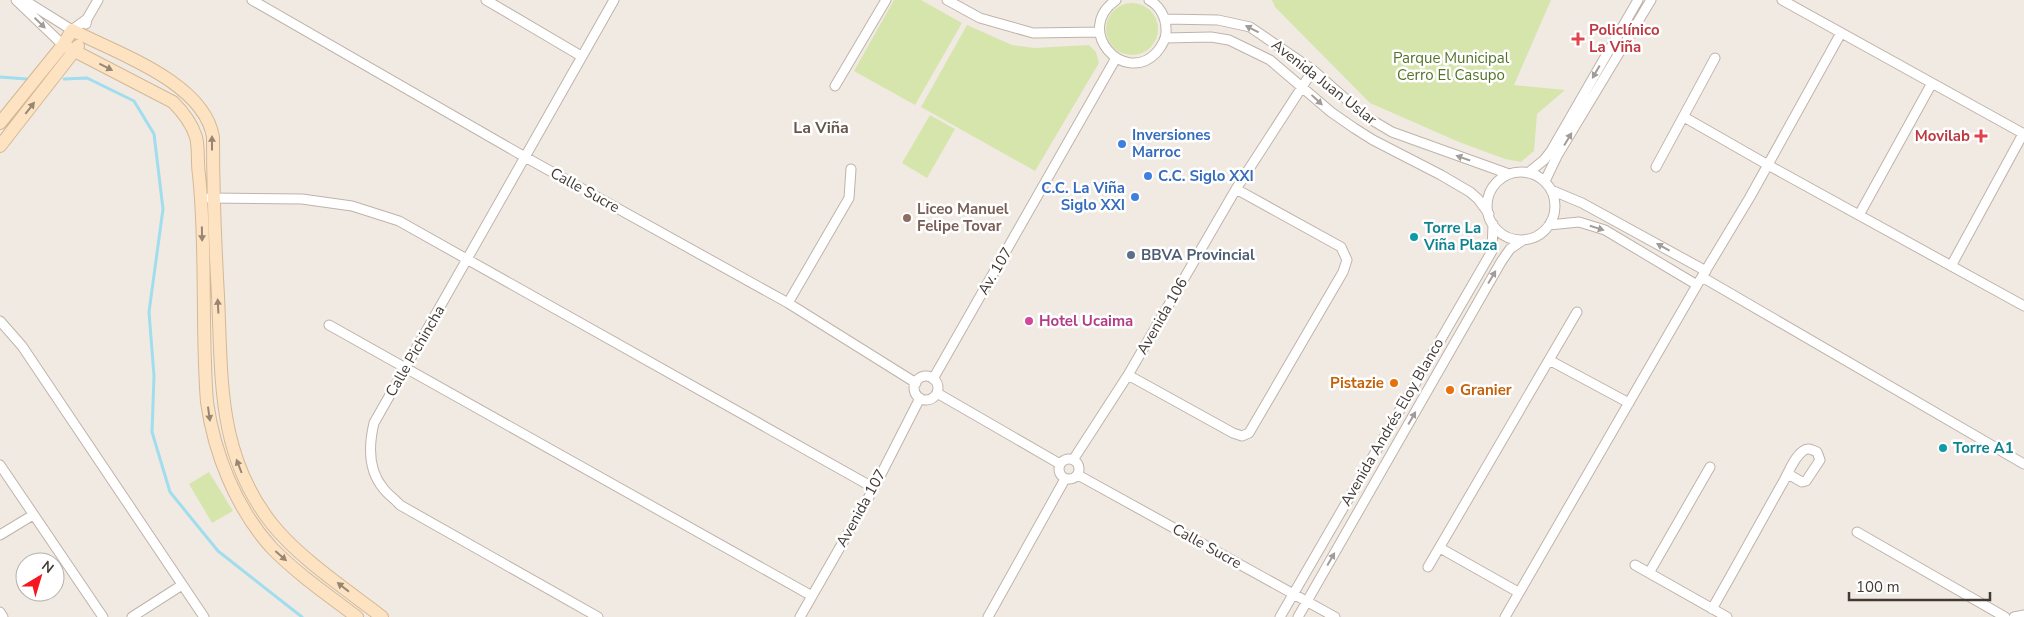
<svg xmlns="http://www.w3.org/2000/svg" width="2024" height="617" font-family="'Nunito Sans',sans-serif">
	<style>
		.green { fill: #d6e5ac }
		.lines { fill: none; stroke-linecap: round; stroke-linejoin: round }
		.stream { stroke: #a0ddee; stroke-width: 3 }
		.street-casing { stroke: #bfb3a9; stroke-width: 11 }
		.secondary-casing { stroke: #d4b896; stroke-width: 14 }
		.street { stroke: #fff; stroke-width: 9 }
		.secondary { stroke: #fde3c1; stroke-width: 12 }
		.oneway { fill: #a19c9a }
		.oneway2 { fill: #978673 }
		.health-dot { fill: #e0444e; stroke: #fff; stroke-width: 2 }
		.shop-dot { fill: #3f7fe0; stroke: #fff; stroke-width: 2 }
		.education-dot { fill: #8d6e63; stroke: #fff; stroke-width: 2 }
		.culture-dot { fill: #0f9aa8; stroke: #fff; stroke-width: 2 }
		.service-dot { fill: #5c6f8a; stroke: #fff; stroke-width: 2 }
		.hotel-dot { fill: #d1479c; stroke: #fff; stroke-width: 2 }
		.food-dot { fill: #e8710a; stroke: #fff; stroke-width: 2 }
		.labels { text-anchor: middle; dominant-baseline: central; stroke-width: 5; stroke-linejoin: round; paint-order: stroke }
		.health-label { font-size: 15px; font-weight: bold; fill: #be3a42; stroke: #fff; text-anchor: start }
		.park-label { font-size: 15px; fill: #537329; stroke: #fff }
		.street-label { font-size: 15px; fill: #433a34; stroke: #fff }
		.shop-label { font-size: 15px; font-weight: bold; fill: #366cbe; stroke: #fff; text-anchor: start }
		.education-label { font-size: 15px; font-weight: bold; fill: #785e54; stroke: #fff; text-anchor: start }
		.culture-label { font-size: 15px; font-weight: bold; fill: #0d838f; stroke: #fff; text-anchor: start }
		.service-label { font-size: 15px; font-weight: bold; fill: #4e5e75; stroke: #fff; text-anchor: start }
		.hotel-label { font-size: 15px; font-weight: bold; fill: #b23c85; stroke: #fff; text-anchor: start }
		.food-label { font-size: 15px; font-weight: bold; fill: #c56008; stroke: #fff; text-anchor: end }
		.neighbourhood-label { font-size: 16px; font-weight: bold; fill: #65564b; stroke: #fff }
	</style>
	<rect width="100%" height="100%" fill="#f1eae3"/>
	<!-- green -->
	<path class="green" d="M894,0H921L962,23L915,105L854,71Z
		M1272,0H1551L1514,85L1565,90L1537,114L1534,151L1521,162L1505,159L1459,142L1370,103L1275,7Z
		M1106 29a26 26 0 1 1 52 0a26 26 0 1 1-52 0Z
		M967,25L1012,45L1034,48L1089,45L1096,52L1099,63L1035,171L921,107Z
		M930,115L955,129L927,178L902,163Z
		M209,472L233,511L212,523L189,484Z"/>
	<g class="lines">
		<!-- stream -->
		<path class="stream" d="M0,77L27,79
			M64,79L87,78L134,101L154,134L163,209L149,312L154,376L152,432L170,492L218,551L302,617"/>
		<defs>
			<path id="street" d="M16,0L63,45
				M24,0L72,30L87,19
				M252,0L525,157L788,303L916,383
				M486,0L581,56
				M947,0L980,18L1033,33L1099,32
				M1116,0C1073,30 1124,86 1156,53C1162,46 1167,38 1166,29C1166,17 1159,5 1149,0
				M1782,0L2024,134
				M1165,19L1218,20L1250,27L1313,70L1365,116L1392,132L1509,174
				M86,24L87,19L98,0
				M1165,38L1211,37L1229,40L1270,60L1331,112L1354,128L1373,140L1441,175L1470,192L1478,199L1489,214
				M835,86L886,0
				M1684,117L1768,165L2024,306
				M1656,167L1715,58
				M1487 206a34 34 0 1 1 68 0a34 34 0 1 1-68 0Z
				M1528,173L1544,160L1551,151L1638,0
				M1545,181L1557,156L1651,0
				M1551,190L1582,203L1706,271
				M209,198L302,199L352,206L399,221L874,488
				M1859,215L1932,83
				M1549,225L1579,222L1605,230L1697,285
				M1951,266L2023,134
				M1702,277L2024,464
				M788,303L849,198L851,169
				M0,321L22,346L204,617
				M329,325L812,596
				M1549,360L1629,403
				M1128,375L1233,433L1242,436L1249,433L1343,272L1347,260L1341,247L1236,189
				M914 388a12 12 0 1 1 24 0a12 12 0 1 1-24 0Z
				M933,379L1116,58
				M937,393L1060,464
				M1059 469a10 10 0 1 1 20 0a10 10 0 1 1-20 0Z
				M1073,460L1128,375L1236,189L1313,70
				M0,465L103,617
				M1078,475L1335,617
				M1857,532L2005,617
				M0,535L33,515
				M1440,548L1518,592
				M1635,565L1727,617
				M1428,567L1577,312
				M1649,573L1710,467
				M1712,609C1736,567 1759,525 1782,484C1788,474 1794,457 1803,451C1808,447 1812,450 1817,452L1820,460L1806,481L1802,482L1788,474
				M0,612L3,617
				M132,617L182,585
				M598,617L400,505C395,499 387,494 383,488C368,470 369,444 374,423L614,0
				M800,617L874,488L920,398
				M988,617L1065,479
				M1280,617L1492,251L1493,224
				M1298,617L1501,262L1510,249L1523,240
				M1505,617L1697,285L1750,197L1841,33
				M2014,617L2024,615"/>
			<path id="secondary" d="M63,45L173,102C183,112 192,124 196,137C199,147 197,164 199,175C207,250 201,327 207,402C214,453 236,508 271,547C296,573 328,595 357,617
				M0,123L63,45L72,30C116,53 204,82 213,137C213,190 215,243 218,296C222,380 217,454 272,524C299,558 347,590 382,617
				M0,146L78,46"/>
		</defs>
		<!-- street casing -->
		<use href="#street" class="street-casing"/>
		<!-- secondary casing -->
		<use href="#secondary" class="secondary-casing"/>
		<!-- street -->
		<use href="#street" class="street"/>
		<!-- secondary -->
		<use href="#secondary" class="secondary"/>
	</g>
	<!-- one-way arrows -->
	<defs><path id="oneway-solid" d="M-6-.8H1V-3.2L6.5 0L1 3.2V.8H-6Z" transform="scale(1.25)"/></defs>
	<g class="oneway">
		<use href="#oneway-solid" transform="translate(40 23) rotate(44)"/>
		<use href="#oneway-solid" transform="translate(1252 29) rotate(-153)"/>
		<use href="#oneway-solid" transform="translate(1596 72) rotate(120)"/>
		<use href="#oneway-solid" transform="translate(1317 100) rotate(43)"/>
		<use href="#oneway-solid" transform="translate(1568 139) rotate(-59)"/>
		<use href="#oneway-solid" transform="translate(1463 158) rotate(-161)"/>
		<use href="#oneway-solid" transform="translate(1597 228) rotate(17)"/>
		<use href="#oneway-solid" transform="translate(1663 247) rotate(-151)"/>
		<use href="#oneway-solid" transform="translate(1492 277) rotate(-59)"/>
		<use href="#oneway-solid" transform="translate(1412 418) rotate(-60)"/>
		<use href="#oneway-solid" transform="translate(1331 559) rotate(-60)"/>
	</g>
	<g class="oneway2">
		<use href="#oneway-solid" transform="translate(106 67) rotate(27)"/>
		<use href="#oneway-solid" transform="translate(30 108) rotate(-52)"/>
		<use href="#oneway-solid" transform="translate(212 143) rotate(-90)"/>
		<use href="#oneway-solid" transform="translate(202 234) rotate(89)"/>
		<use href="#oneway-solid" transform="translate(218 306) rotate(-93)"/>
		<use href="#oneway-solid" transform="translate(209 414) rotate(82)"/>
		<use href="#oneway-solid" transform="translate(239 466) rotate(-111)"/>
		<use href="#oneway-solid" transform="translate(281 556) rotate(41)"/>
		<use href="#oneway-solid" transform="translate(343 587) rotate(-142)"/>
	</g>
	<!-- markers -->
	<g class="health-dot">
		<path d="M1575.5 31.5h5v5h5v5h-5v5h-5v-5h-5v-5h5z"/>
		<path d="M1978.5 128.5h5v5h5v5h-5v5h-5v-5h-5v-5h5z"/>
	</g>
	<g class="shop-dot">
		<circle cx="1122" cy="144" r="5"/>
		<circle cx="1148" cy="176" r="5"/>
		<circle cx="1135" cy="197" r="5"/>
	</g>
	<circle class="education-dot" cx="907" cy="218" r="5"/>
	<g class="culture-dot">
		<circle cx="1414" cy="237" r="5"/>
		<circle cx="1943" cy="448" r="5"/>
	</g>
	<circle class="service-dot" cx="1131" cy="255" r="5"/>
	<circle class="hotel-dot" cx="1029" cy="321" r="5"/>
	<g class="food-dot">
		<circle cx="1394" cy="383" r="5"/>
		<circle cx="1450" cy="390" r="5"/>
	</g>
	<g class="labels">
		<!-- health labels -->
		<g class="health-label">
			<text x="1589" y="30">Policlínico<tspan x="1589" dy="17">La Viña</tspan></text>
			<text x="1970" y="136" text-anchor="end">Movilab</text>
		</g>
		<!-- park labels -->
		<g class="park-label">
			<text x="1451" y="58">Parque Municipal<tspan x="1451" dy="17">Cerro El Casupo</tspan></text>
		</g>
		<!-- street labels -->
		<g class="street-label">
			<text transform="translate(1324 82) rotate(38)">Avenida Juan Uslar</text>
			<text transform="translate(585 190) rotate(29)">Calle Sucre</text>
			<text transform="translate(995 271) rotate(-59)">Av. 107</text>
			<text transform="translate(1162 316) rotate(-60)">Avenida 106</text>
			<text transform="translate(415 351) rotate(-60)">Calle Pichincha</text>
			<text transform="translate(1392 422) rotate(-60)">Avenida Andrés Eloy Blanco</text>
			<text transform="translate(861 508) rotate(-61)">Avenida 107</text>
			<text transform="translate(1207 546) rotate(29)">Calle Sucre</text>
		</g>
		<!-- shop labels -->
		<g class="shop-label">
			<text x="1132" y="135">Inversiones<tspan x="1132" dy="17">Marroc</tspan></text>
			<text x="1158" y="176">C.C. Siglo XXI</text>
			<text x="1125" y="188" text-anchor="end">C.C. La Viña<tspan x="1125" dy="17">Siglo XXI</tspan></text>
		</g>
		<!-- education labels -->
		<g class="education-label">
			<text x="917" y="209">Liceo Manuel<tspan x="917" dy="17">Felipe Tovar</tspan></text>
		</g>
		<!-- culture labels -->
		<g class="culture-label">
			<text x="1424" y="228">Torre La<tspan x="1424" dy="17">Viña Plaza</tspan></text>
			<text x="1953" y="448">Torre A1</text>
		</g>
		<!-- service labels -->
		<g class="service-label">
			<text x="1141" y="255">BBVA Provincial</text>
		</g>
		<!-- hotel labels -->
		<g class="hotel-label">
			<text x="1039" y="321">Hotel Ucaima</text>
		</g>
		<!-- food labels -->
		<g class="food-label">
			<text x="1384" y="383">Pistazie</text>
			<text x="1460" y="390" text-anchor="start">Granier</text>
		</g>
		<!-- neighbourhood labels -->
		<g class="neighbourhood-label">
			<text x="821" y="128">La Viña</text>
		</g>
	</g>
	<!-- north arrow -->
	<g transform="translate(40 577) rotate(38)"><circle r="24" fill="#ffffff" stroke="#b4b0ae"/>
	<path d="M0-4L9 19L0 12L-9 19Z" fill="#f5161f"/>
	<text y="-8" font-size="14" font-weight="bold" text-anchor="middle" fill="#433a34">N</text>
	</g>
	<!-- scale -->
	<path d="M1849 592v8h141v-8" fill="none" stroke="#433a34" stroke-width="2.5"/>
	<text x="1856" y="592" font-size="15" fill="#433a34" stroke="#ffffff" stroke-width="4" paint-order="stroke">100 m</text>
</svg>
